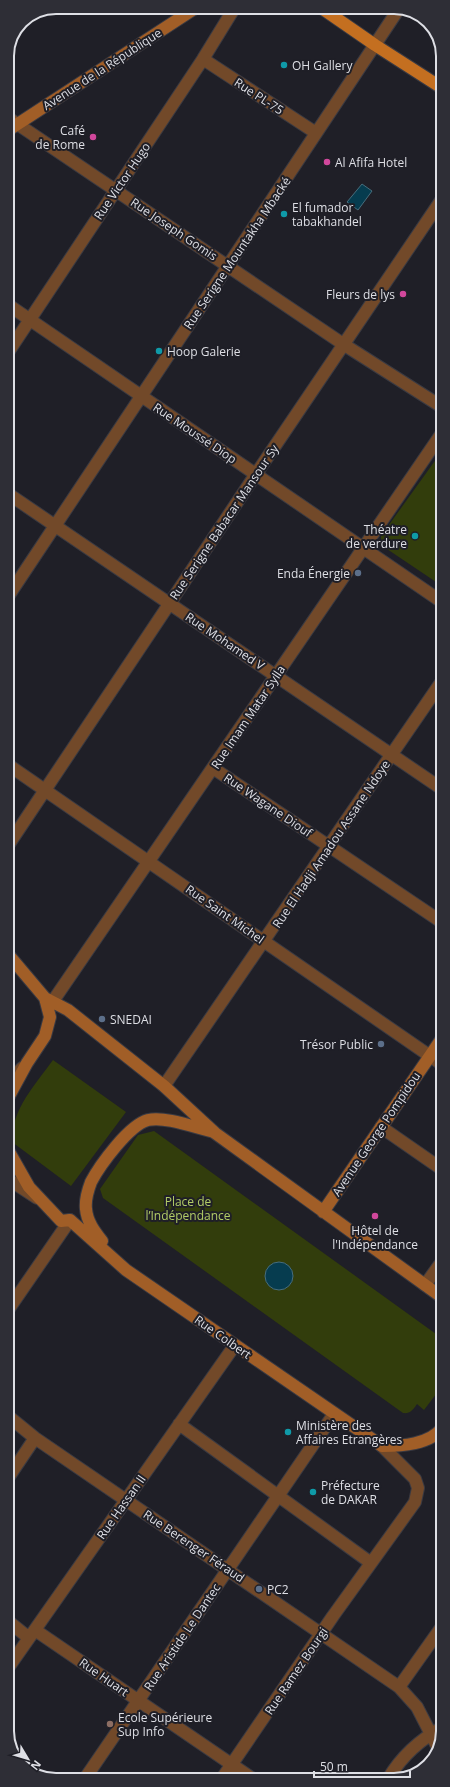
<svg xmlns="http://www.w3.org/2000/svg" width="450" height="1787" font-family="'Open Sans',sans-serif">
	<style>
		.green { fill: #323d0c }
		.water { fill: #063c4f; stroke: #476d7c }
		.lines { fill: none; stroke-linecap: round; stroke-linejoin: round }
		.street-casing { stroke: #3a3a42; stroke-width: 14 }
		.secondary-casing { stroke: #3a3a42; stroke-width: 14 }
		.primary-casing { stroke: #3a3a42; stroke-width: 14 }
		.street { stroke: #724929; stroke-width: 12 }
		.secondary { stroke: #a15e27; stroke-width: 12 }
		.primary { stroke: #c46f20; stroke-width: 12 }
		.culture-dot { fill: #0f9aa8; stroke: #1f1f27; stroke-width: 1.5 }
		.hotel-dot { fill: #d1479c; stroke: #1f1f27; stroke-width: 1.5 }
		.service-dot { fill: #5c6f8a; stroke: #1f1f27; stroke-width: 1.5 }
		.education-dot { fill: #8d6e63; stroke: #1f1f27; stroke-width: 1.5 }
		.labels { text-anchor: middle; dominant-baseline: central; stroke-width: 4; stroke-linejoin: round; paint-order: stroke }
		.poi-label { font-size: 12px; fill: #dedfe5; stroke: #1f1f27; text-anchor: start }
		.street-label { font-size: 12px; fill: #dedfe5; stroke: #1f1f27 }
		.park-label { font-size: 12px; fill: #b2cc66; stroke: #1f1f27 }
		.rim { fill: none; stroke: #dedfe5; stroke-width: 2 }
	</style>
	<rect width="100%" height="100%" fill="#1f1f27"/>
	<!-- green -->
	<path class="green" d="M442,451V586L381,545V536Z
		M53,1060L126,1112L71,1186L12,1142C11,1110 35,1085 53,1060Z
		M154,1131L443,1339V1385L424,1410L417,1404C413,1410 410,1414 403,1413L103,1198L100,1189L138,1135Z"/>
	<!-- water -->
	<path class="water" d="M362,184L372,191L358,210L347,202Z
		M265 1276a14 14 0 1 1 28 0a14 14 0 1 1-28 0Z"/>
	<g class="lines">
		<defs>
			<path id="street" d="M203,59L316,133
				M7,117L343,344L442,407
				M7,304L442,602
				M7,354L203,59L235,7
				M7,493L442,789
				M7,598L400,7
				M7,764L443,1065
				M213,768L443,923
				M7,847L256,474L442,199
				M53,1001L442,433
				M8,1083L22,1068
				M164,1086L442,681
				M381,1127L443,1170
				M8,1179L37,1198
				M425,1285L443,1260
				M8,1310L70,1220
				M8,1416L35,1438L399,1687L417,1707L437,1746
				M179,1424L371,1563
				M8,1478L35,1438
				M8,1621L29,1638
				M35,1630L253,1779
				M8,1668L235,1345
				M399,1687L443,1625
				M388,1779C401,1757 421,1739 443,1727
				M84,1780L334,1414
				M221,1780L333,1616L415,1502L418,1488L415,1479L382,1446"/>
			<path id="secondary" d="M7,131L197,7
				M7,953L45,998L68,1010L164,1086L215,1133L443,1298
				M8,1098L27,1063L45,1036L50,1017L45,998
				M8,1150L29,1187L61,1221L70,1220L126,1270L382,1446C401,1446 430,1445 443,1427
				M323,1212L443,1037
				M102,1241C95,1232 87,1222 86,1209C85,1201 88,1190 91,1182C100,1165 129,1125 148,1120C166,1116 196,1128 214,1132"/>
			<path id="primary" d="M320,7L375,45L442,88"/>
		</defs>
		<!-- street casing -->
		<use href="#street" class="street-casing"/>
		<!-- secondary casing -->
		<use href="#secondary" class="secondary-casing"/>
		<!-- primary casing -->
		<use href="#primary" class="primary-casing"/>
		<!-- street -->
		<use href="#street" class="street"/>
		<!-- secondary -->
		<use href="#secondary" class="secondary"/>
		<!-- primary -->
		<use href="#primary" class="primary"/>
	</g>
	<!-- markers -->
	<g class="culture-dot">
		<circle cx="284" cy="65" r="4"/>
		<circle cx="284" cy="214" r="4"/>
		<circle cx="159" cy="351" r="4"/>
		<circle cx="415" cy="536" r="4"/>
		<circle cx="288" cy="1432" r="4"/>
		<circle cx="313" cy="1492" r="4"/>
	</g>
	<g class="hotel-dot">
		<circle cx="93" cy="137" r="4"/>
		<circle cx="327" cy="162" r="4"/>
		<circle cx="403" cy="294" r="4"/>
		<circle cx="375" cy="1216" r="4"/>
	</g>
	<g class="service-dot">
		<circle cx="358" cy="573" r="4"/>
		<circle cx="102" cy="1019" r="4"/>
		<circle cx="381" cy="1044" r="4"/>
		<circle cx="259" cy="1589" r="4"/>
	</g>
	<circle class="education-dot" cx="110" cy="1724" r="4"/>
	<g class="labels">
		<!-- poi labels -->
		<g class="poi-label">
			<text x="292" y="65">OH Gallery</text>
			<text x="85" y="130" text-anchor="end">Café<tspan x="85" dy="14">de Rome</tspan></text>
			<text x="335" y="162">Al Afifa Hotel</text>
			<text x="292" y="207">El fumador<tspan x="292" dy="14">tabakhandel</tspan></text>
			<text x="395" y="294" text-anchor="end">Fleurs de lys</text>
			<text x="167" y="351">Hoop Galerie</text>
			<text x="407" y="529" text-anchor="end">Théatre<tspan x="407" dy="14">de verdure</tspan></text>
			<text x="350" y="573" text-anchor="end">Enda Énergie</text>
			<text x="110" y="1019">SNEDAI</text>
			<text x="373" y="1044" text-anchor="end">Trésor Public</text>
			<text x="375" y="1230" text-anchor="middle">Hôtel de<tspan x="375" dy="14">l'Indépendance</tspan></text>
			<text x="296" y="1425">Ministère des<tspan x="296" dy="14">Affaires Etrangères</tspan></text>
			<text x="321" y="1485">Préfecture<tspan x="321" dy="14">de DAKAR</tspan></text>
			<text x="267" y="1589">PC2</text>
			<text x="118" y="1717">Ecole Supérieure<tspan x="118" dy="14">Sup Info</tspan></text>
		</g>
		<!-- street labels -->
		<g class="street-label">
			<text transform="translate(102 69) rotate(-33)">Avenue de la République</text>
			<text transform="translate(259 96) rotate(33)">Rue PL-75</text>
			<text transform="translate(122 181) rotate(-56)">Rue Victor Hugo</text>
			<text transform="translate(174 229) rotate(34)">Rue Joseph Gomis</text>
			<text transform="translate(237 253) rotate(-56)">Rue Serigne Mountakha Mbacké</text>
			<text transform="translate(195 433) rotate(34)">Rue Moussé Diop</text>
			<text transform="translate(224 522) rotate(-56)">Rue Serigne Babacar Mansour Sy</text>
			<text transform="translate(225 641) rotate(34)">Rue Mohamed V</text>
			<text transform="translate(248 717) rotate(-56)">Rue Imam Matar Sylla</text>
			<text transform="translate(268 805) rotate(34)">Rue Wagane Diouf</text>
			<text transform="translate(331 844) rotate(-56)">Rue El Hadji Amadou Assane Ndoye</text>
			<text transform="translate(225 914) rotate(35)">Rue Saint Michel</text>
			<text transform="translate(376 1134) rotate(-56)">Avenue George Pompidou</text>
			<text transform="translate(223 1337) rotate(35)">Rue Colbert</text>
			<text transform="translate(121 1507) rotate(-55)">Rue Hassan ll</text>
			<text transform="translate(194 1546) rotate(34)">Rue Berenger Féraud</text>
			<text transform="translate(182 1637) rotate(-56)">Rue Aristide Le Dantec</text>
			<text transform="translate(296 1671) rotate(-56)">Rue Ramez Bourgi</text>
			<text transform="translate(104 1677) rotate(35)">Rue Huart</text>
		</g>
		<!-- park labels -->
		<g class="park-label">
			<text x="188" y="1201">Place de<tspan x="188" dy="14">l’Indépendance</tspan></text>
		</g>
	</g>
	<!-- crop -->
	<path d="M0 0H450V1787H0ZM56 14H394A42 42 0 0 1 436 56V1731A42 42 0 0 1 394 1773H56A42 42 0 0 1 14 1731V56A42 42 0 0 1 56 14Z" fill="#2e2e36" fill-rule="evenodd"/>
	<path class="rim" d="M56 14H394A42 42 0 0 1 436 56V1731A42 42 0 0 1 394 1773H56A42 42 0 0 1 14 1731V56A42 42 0 0 1 56 14Z"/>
	<!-- north arrow -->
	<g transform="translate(28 1759) rotate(128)" stroke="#1f1f27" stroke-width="3" paint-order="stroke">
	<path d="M0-3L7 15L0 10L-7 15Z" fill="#dedfe5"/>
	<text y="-6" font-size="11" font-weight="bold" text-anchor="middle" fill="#dedfe5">N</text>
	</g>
	<!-- scale -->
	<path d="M314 1771v6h96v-6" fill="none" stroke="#dedfe5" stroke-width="2"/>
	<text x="320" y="1771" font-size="12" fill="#dedfe5" stroke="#1f1f27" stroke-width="3" paint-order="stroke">50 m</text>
</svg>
